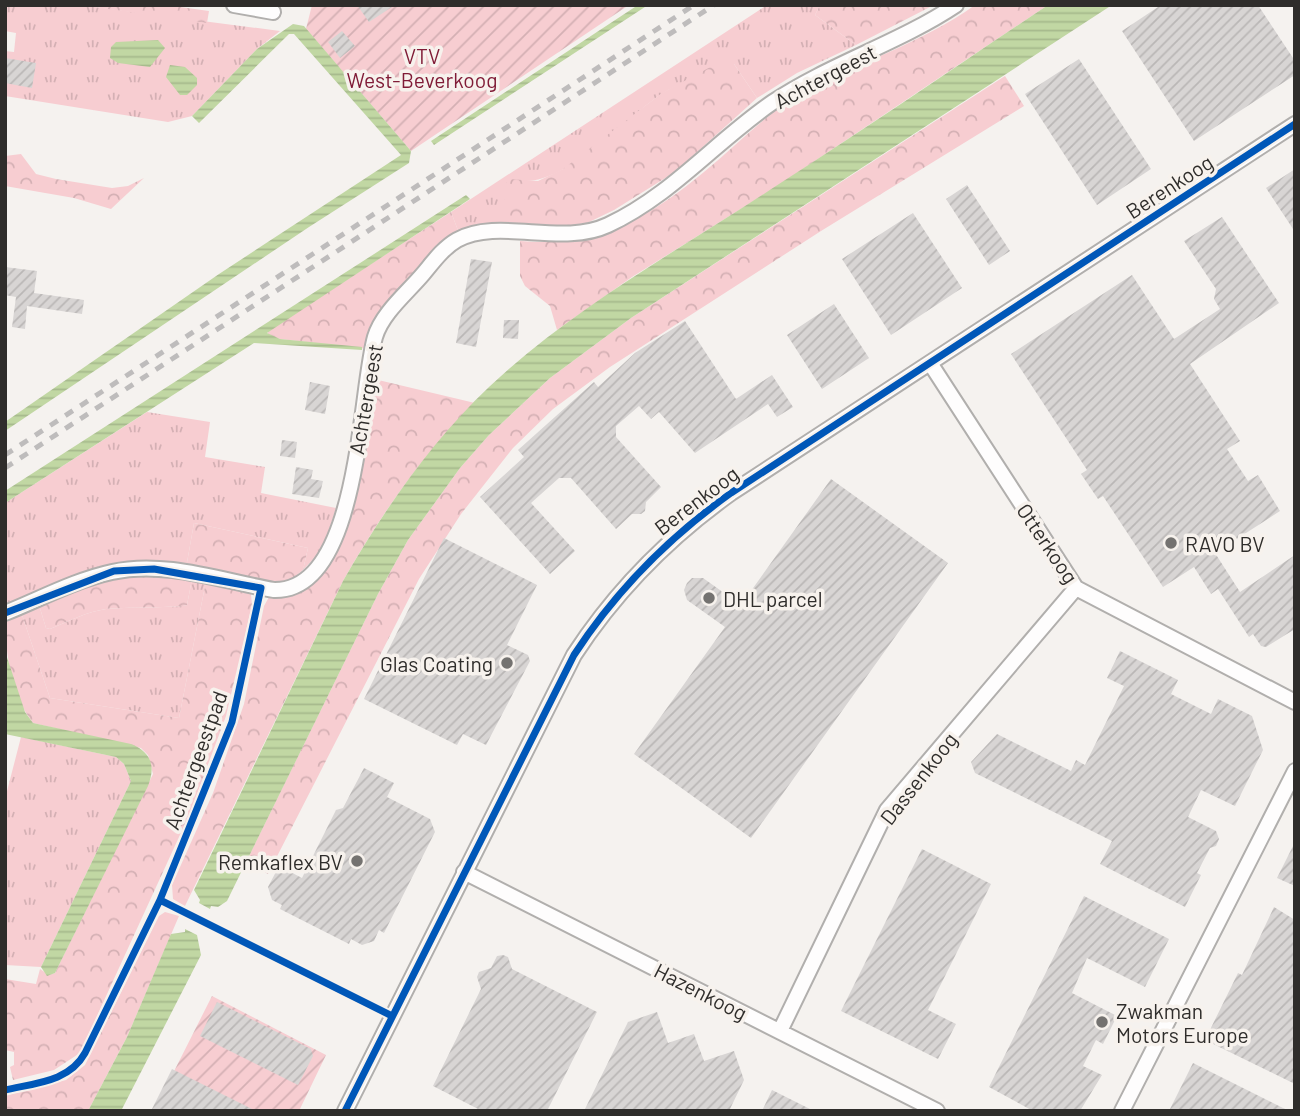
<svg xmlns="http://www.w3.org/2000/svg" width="1300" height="1116" font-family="Barlow,sans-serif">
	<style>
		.grass { fill: url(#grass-tufts) }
		.forest { fill: url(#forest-crowns) }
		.garden { fill: url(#garden-furrows) }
		.water { fill: url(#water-rules) }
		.building { fill: url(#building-hatch) }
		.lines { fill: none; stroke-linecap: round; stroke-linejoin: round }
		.minor-casing { stroke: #b1afad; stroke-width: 18 }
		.minor { stroke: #fefdfd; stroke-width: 14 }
		.rail { stroke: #bebcbc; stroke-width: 5; stroke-dasharray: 9 9; stroke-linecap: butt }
		.cycleway-casing { stroke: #f7f2ed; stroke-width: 11 }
		.cycleway { stroke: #0057b8; stroke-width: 7 }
		.poi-dot { fill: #747270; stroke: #f7f2ed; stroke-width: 2.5 }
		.labels { text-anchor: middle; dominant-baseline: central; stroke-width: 7; stroke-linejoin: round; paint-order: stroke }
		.park-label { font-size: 21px; fill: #801c37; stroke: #f7f2ed }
		.street-label { font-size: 21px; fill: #2f2d2b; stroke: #f7f2ed }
		.poi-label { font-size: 21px; fill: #2f2d2b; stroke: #f7f2ed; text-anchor: start }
	</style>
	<defs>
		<pattern id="grass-tufts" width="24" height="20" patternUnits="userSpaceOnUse" patternTransform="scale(1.75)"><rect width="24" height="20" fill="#f7cdd1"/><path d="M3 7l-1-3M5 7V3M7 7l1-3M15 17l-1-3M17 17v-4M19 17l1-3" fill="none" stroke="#d4b0b4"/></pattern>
		<pattern id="forest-crowns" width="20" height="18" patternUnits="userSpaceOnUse" patternTransform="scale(1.75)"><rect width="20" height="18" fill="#f7cdd1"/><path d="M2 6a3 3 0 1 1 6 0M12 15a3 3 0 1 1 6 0" fill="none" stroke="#d4b0b4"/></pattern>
		<pattern id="garden-furrows" width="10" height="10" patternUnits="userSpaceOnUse" patternTransform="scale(1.75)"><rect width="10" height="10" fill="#f7cdd1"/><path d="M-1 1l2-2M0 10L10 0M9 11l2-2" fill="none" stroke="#d4b0b4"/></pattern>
		<pattern id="water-rules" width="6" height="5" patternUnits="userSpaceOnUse" patternTransform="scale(1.75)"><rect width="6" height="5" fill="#c1d7a3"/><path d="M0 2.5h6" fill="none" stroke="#a6b98c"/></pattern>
		<pattern id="building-hatch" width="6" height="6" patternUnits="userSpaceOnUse" patternTransform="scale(1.75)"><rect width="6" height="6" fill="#d8d5d4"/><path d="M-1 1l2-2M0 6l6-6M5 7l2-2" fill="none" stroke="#bab7b6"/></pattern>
	</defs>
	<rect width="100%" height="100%" fill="#f5f2ef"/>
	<!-- grass -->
	<path class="grass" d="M5,5H80L280,31L257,49L192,116L168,122L5,96V51L14,52L16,33L5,31Z
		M767,5H820L815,15L856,45L797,73L757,98L734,64C711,74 681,81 660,95C625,119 569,181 526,181L502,228L459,233L451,212Z
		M147,412L210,422L205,457L265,467L261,493L336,508L323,549L303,570L308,548L194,523L186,568L5,609V503Z
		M192,579L206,581L179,718L50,698L21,612L39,605L46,628L50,629C69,621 86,612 106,609C120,607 182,608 187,605Z
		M21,737L116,757L124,764L131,781L41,967L5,965V799Z"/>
	<!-- forest -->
	<path class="forest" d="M80,5H166L209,11L207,23Z
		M820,5H934L856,45L815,15Z
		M975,5H1048L779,185L632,277L557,330L550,306L525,286L520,276V241C596,248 647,219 704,172C737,145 767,112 804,92C861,61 922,43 975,5Z
		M716,64H734L757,98L675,172L614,210L587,223L553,228H502L507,179L538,181L563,169L662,93Z
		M1005,76L1024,106L821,231L610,367L553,409L513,448L461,514L419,579L268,874L246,862L378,594L408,540L460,468L489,435L550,378L631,318Z
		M21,154L36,174L56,179L112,188L128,186L144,178L111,209L74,198L5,186V156Z
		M451,212L459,233L368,349L280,339L268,335V331Z
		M374,379L475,403C423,454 379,517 343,581L185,906L173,899L172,885L213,793L244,704L264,606L269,597L298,591L326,564Z
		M194,523L308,548L303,570L284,586L186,568Z
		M145,573L192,579L187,605C182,608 120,607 106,609C86,612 69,621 50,629L46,628L39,605L99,580Z
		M206,581L247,589L251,594L252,605L226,716L190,813L80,1053L54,1070L13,1080L10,1067L14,1065V1052L5,1050V979L36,984L40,969L49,975L55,973L153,774L148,755L141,748L33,723C11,695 5,651 5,617L21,612L50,698L179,718Z
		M165,912L179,916L127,1037L88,1111H5V1096L66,1080L85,1065L159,916Z"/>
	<!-- garden -->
	<path class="garden" d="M312,5H629L411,151L306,29Z
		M212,996L326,1055L299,1111H154Z"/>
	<!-- water -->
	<path class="water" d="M638,5H648L434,145L431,141Z
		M1048,5H1112L631,318L550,378L489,435L460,468L408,540L378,594L227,901L218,907L211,906L210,909L199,903L200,900L194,890L343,581C383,511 431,442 489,387C575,306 681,249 779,184C870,126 958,65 1048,5Z
		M293,24L304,26L411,151L409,163L309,227L5,431V422L219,274L401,155L294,34H289L199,123L192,116L257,49Z
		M158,40L165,48L150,67L118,63L110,58L111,47L116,42Z
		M170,65L185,67L197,78V85L187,95H180L166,77Z
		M466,195L470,199L267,333L280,339L362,347V350L254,343L5,503V491Z
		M5,651L25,712L33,723L131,744C151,752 156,766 148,786L55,973L47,976L41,967L131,781L124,764L116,757L5,734Z
		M185,929L197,935L201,955L121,1111H88L127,1037L171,934L185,932Z"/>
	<!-- building -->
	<path class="building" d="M357,5H395L369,22Z
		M1161,5H1258L1295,61V75L1194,141L1122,31Z
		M342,31L355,46L340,58L328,42Z
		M5,58L36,63L32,88L5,83Z
		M1079,59L1151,169L1097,205L1025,94Z
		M1295,169V232L1266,188Z
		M967,185L1010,251L989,265L946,199Z
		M913,213L962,288L891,335L842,259Z
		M1222,217L1279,303L1190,364L1240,441L1227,449L1248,481L1258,475L1280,511L1215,553L1240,592L1295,555V629L1266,647L1261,646L1253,634L1249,637L1218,589L1211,594L1194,567L1163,587L1103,496L1098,499L1081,474L1087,470L1011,354L1132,275L1174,339L1220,309L1214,299L1216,289L1184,241Z
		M471,259L492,262L476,347L456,343Z
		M5,267L37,271L34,293L84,300L82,314L27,306L25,329L12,327L16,297L5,295Z
		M834,304L869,358L822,389L787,335Z
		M504,320H519L518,339L503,338Z
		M685,321L736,399L772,375L793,407L777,417L768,404L695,453L659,412L651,419L639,406L616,426V437L661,487L646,502L645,511L641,514H632L616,529L571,478H559L531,503L575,551L550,574L480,497L524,457L518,450L594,382L598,387L635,353Z
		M310,382L330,386L325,414L305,410Z
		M282,440L297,442L295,458L280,456Z
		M296,467L313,470L311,479L323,481L319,498L292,494Z
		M831,479L948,563L751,838L634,754L725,627L687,600L684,590L687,583L692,578H703L741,605Z
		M444,538L537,585L507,645L528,655L530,661L486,745L463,734L457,745L364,699Z
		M1120,651L1178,680L1171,694L1211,714L1218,699L1252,716L1263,750L1235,806L1201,790L1188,817L1216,831L1219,839L1216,846L1210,848L1197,873L1201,875L1185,907L1100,864L1112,841L975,773L971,762L997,734L1071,771L1076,760L1085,765L1124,686L1107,678Z
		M364,768L394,783L387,797L430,819L435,832L384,933L379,930L374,941L362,945L351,939L349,944L280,909L282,905L272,900L268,887L279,866L302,878L336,810L343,808Z
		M1295,842V886L1277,878Z
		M922,849L991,884L928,1010L956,1024L938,1059L841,1011Z
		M1084,896L1169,939L1145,987L1087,958L1072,993L1117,1016L1103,1044L1096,1040L1083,1066L1102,1075L1080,1111H1033L989,1087Z
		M1274,907L1295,920V1084L1205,1040L1238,973L1242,975Z
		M503,955L508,957L512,969L597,1012L547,1111H482L433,1086L481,989L477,977L479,972L491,968L497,956Z
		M217,1002L311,1049L313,1056L298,1085L200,1036Z
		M657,1012L668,1043L694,1034L704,1061L734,1051L744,1080L729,1111H584L628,1022Z
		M1193,1063L1289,1111H1169Z
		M172,1069L256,1111H151Z
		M772,1090L814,1111H762Z"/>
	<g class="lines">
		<defs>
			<path id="minor" d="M234,5L273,12
				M930,363L1076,588L1295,702
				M5,613C40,599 75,580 112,572C165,560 222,581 274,590C360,592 359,393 375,337C382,313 408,292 423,274C433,262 443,248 457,240C499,217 561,247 608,225C672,195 716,141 773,102C830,64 899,43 956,5
				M464,872L937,1111
				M780,1031L887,810L1076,588
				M345,1111L574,655C617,589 668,538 731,493L1295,124
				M1122,1111L1295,771"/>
		</defs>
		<!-- minor casing -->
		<use href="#minor" class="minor-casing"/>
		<!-- minor -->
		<use href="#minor" class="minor"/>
		<!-- rail -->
		<path class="rail" d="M5,455L694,5
			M5,468L714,5"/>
		<defs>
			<path id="cycleway" d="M5,613L114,571L154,569L261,588L232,722L160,900L85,1053C69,1082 35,1083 5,1090
				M160,900L392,1016
				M345,1111L574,655C617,589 668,538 731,493L1295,124"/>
		</defs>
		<!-- cycleway casing -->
		<use href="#cycleway" class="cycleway-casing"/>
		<!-- cycleway -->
		<use href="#cycleway" class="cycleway"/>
	</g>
	<!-- markers -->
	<g class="poi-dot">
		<circle cx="1171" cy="543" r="7"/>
		<circle cx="709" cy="598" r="7"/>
		<circle cx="507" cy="663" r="7"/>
		<circle cx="357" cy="861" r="7"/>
		<circle cx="1102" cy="1022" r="7"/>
	</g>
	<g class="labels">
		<!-- park labels -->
		<g class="park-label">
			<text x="422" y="55">VTV<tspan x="422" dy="24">West-Beverkoog</tspan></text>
		</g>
		<!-- street labels -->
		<g class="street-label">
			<text transform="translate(825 76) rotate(-28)">Achtergeest</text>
			<text transform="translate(1169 186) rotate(-33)">Berenkoog</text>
			<text transform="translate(365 399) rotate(-80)">Achtergeest</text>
			<text transform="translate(696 500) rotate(-37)">Berenkoog</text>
			<text transform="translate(1048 543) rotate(56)">Otterkoog</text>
			<text transform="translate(195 760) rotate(-70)">Achtergeestpad</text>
			<text transform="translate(918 778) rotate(-52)">Dassenkoog</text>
			<text transform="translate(701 991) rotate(27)">Hazenkoog</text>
		</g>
		<!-- poi labels -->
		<g class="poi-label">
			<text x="1185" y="543">RAVO BV</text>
			<text x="723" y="598">DHL parcel</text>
			<text x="493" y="663" text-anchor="end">Glas Coating</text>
			<text x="343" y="861" text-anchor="end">Remkaflex BV</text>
			<text x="1116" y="1010">Zwakman<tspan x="1116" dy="24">Motors Europe</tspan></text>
		</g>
	</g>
	<!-- border -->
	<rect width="1300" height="1116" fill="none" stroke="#2f2d2b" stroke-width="14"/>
</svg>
